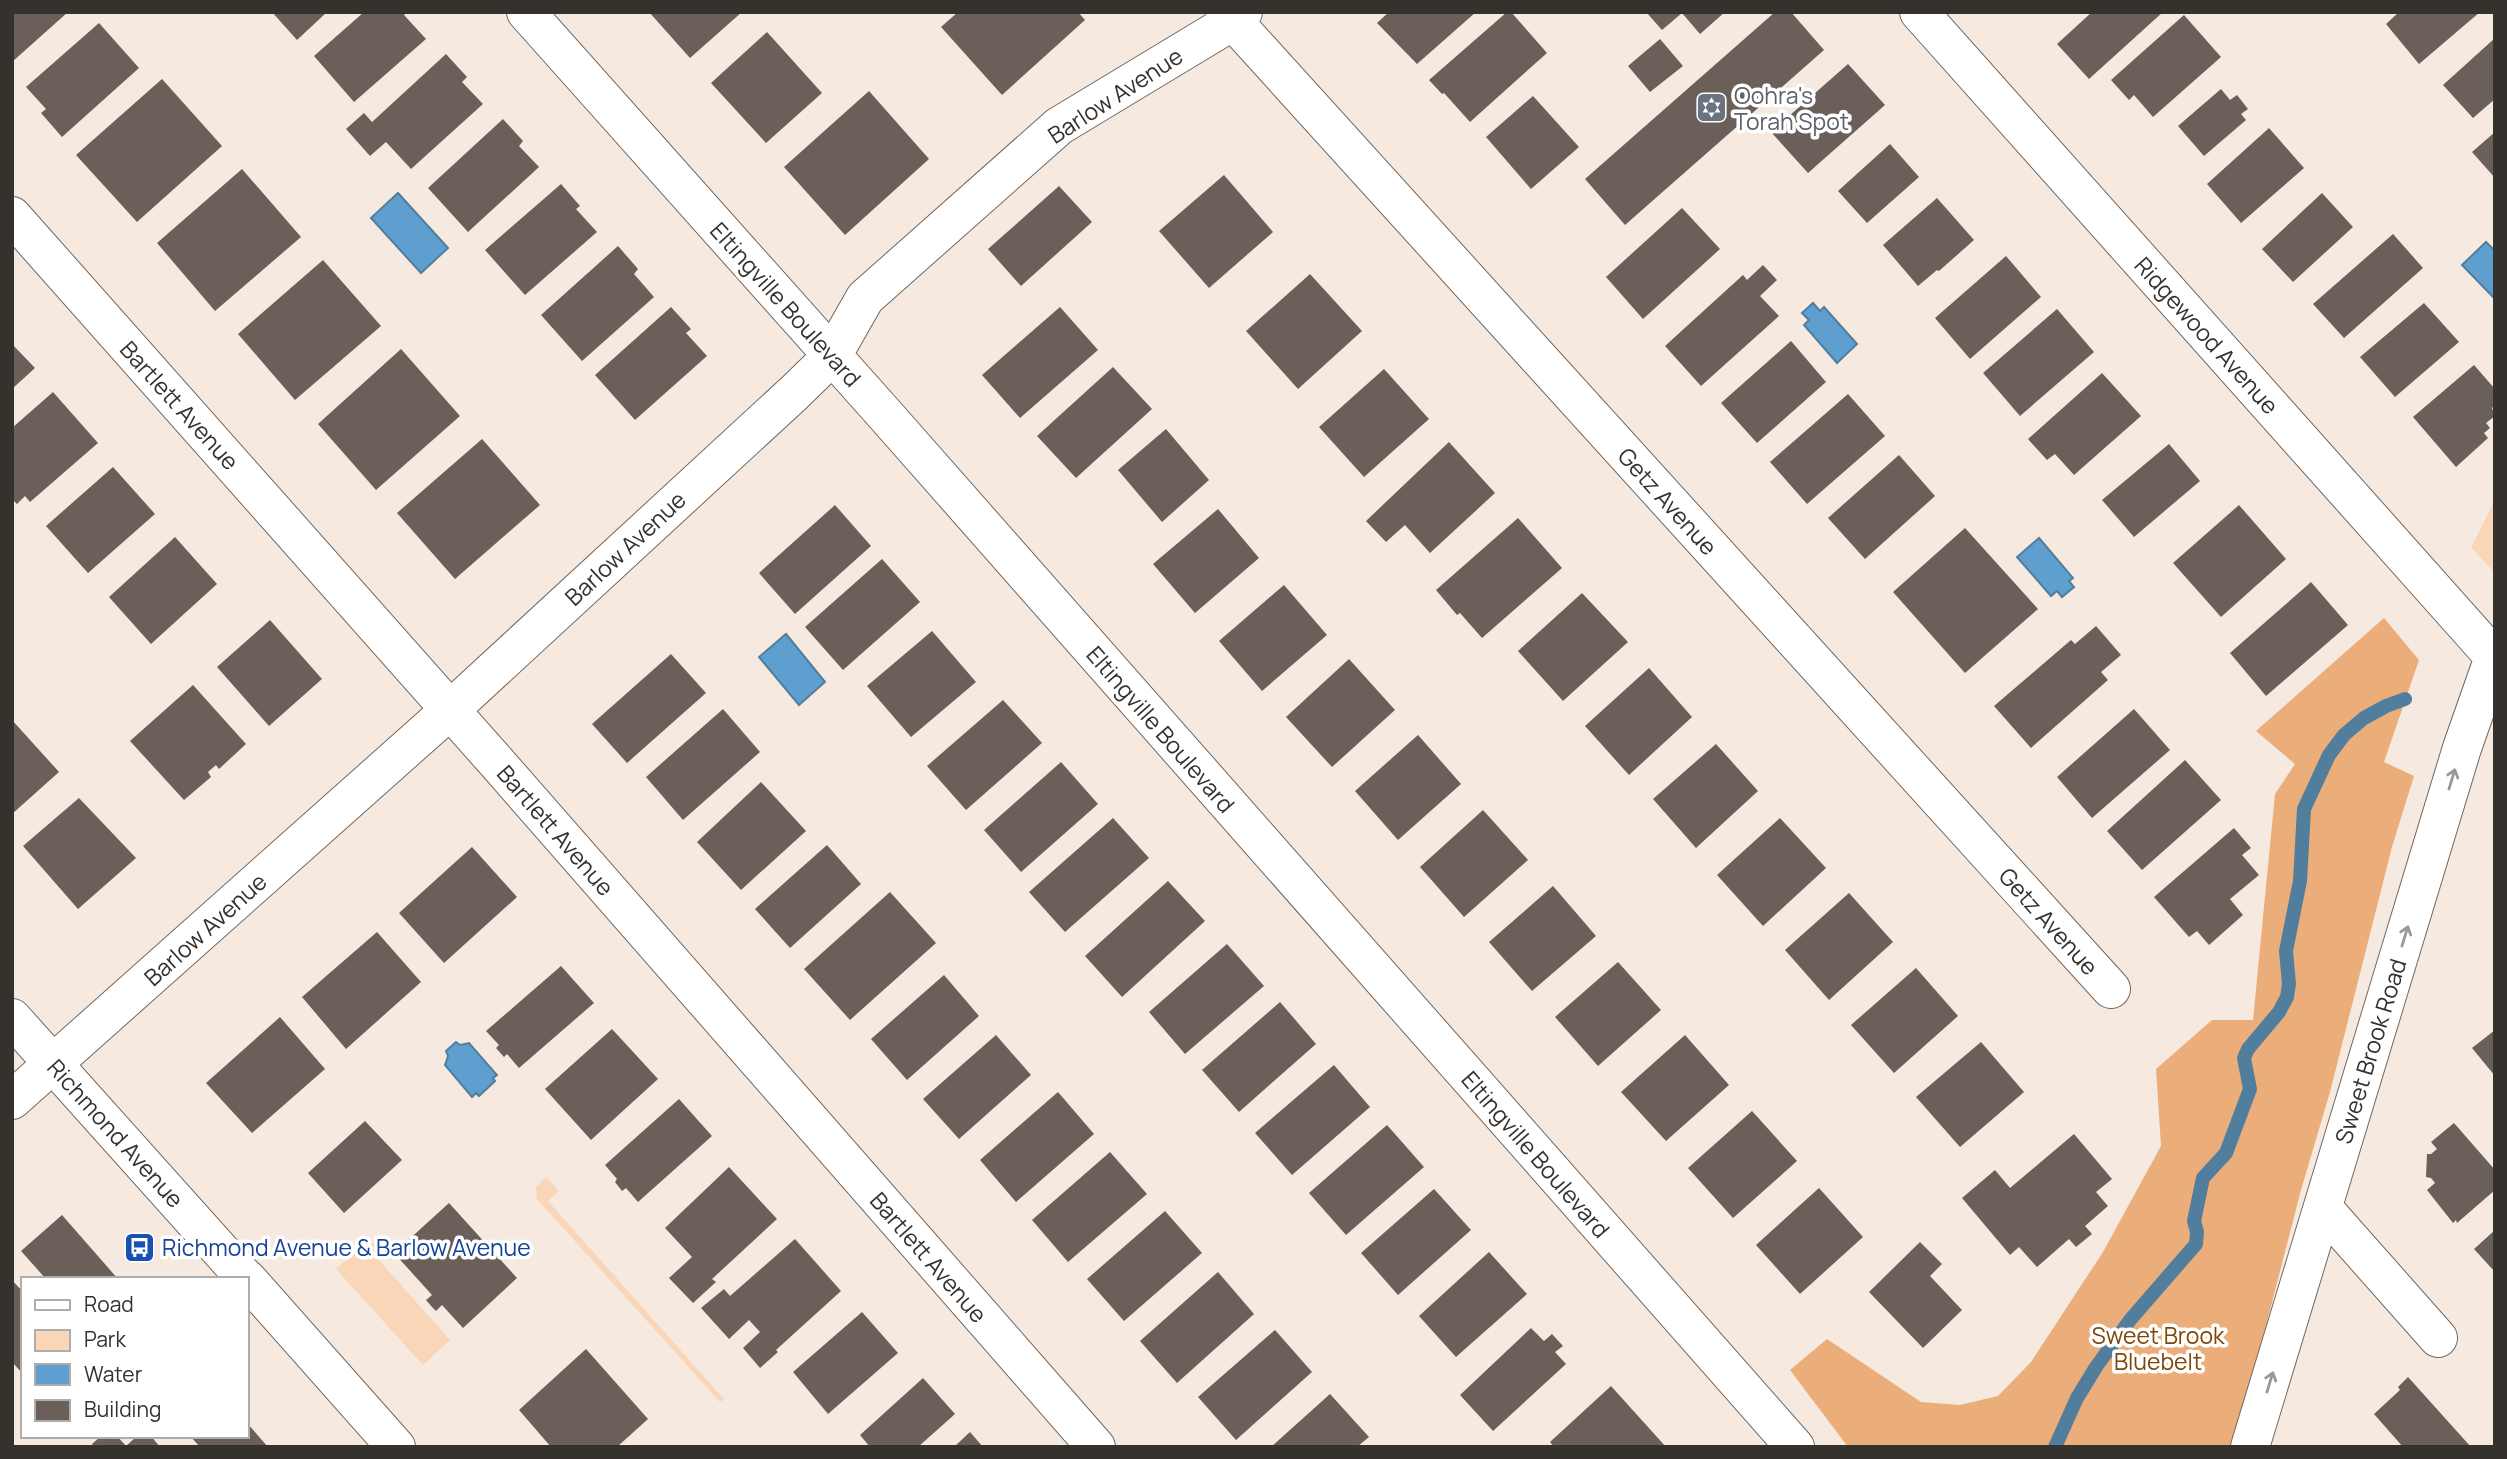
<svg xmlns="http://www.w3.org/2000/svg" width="2507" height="1459" font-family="Manrope,sans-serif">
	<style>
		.green { fill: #fad6b8 }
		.forest { fill: #ebae7b }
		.water { fill: #5f9fcf; stroke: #527e9e; stroke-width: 2 }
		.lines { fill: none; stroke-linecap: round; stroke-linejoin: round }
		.stream { stroke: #527e9e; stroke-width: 14 }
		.building { fill: #6a6059 }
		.minor-casing { stroke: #71675f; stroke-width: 40 }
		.secondary-casing { stroke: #71675f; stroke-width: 40 }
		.minor { stroke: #fff; stroke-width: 38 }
		.secondary { stroke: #fff; stroke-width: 38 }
		.oneway { stroke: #9a9896 }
		.labels { text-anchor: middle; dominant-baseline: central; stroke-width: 7; stroke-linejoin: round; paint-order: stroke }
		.street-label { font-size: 23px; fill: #35312d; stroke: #fff }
		.worship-label { font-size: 23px; fill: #5b616d; stroke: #fff; text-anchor: start }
		.transit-label { font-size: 23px; fill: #164399; stroke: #fff; text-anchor: start }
		.park-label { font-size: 23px; fill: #7e4708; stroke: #fff }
	</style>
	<rect width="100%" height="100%" fill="#f5e9e0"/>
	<!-- green -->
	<path class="green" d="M2495,500V573L2471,547Z
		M546,1177L559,1191L548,1201L724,1399L720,1402L537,1199L536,1187Z
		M370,1239L384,1255L379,1260L450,1340L423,1365L336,1269Z"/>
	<!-- forest -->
	<path class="forest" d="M2384,618L2419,660L2384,762L2414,776L2392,847L2330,1092L2301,1190L2248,1395L2232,1447H1848L1790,1370L1827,1339L1921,1402L1960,1405L1998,1396L2031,1362L2103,1252L2161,1146L2156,1069L2212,1020H2253L2275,794L2295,764L2256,731Z"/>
	<!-- water -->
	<path class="water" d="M398,193L448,248L421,273L371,218Z
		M2486,242L2495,251V299L2462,265Z
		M1813,303L1820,311L1824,307L1857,344L1837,363L1804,325L1809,320L1802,313Z
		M2039,538L2073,578L2069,581L2074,587L2062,597L2057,591L2051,596L2017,557Z
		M786,634L825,682L799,705L759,657Z
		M456,1042L460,1045L469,1043L497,1075L493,1078L495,1081L479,1096L476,1093L472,1097L445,1065L448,1056L446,1051Z"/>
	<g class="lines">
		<!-- stream -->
		<path class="stream" d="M2055,1447L2077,1398L2096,1367L2130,1320L2196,1244L2197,1232L2194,1221L2203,1178L2226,1153L2250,1089L2244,1058L2248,1049L2279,1012L2287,997L2289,984L2286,951L2300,881L2304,809L2329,755L2344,735L2364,718L2386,706L2405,699"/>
	</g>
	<!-- building -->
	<path class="building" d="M12,12H68L12,62Z
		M272,12H327L297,40Z
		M364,12H407L404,15L426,39L354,102L314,56Z
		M649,12H742L690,58Z
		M958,12H1078L1085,20L1002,95L941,27Z
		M1389,12H1476L1417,64L1377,23Z
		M1507,12H1511L1547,53L1470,122L1444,93L1442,94L1429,80Z
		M1646,12H1725L1700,34L1682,13L1662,30Z
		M1775,12H1791L1824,50L1625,225L1585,179Z
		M2092,12H2163L2089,79L2057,44Z
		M2399,12H2480L2419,64L2386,24Z
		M2184,15L2221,57L2153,117L2134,95L2129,100L2111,80Z
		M99,23L139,68L62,137L41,113L46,109L26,87Z
		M767,32L822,93L766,143L711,83Z
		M2495,38V99L2473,118L2443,85Z
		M1660,39L1683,66L1650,92L1628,66Z
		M446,54L467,77L462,82L483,104L411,169L386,142L370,156L346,129L364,113L372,122Z
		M1848,64L1885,105L1808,173L1771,132Z
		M162,79L222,146L137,222L76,155Z
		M2221,89L2230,100L2237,95L2248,109L2241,114L2246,120L2204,156L2178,126Z
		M869,91L929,159L845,235L784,167Z
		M1533,96L1579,147L1531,189L1486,137Z
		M503,119L523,141L519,146L539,167L468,232L428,188Z
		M2269,128L2304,168L2241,223L2207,184Z
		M2495,132V178L2472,152Z
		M1890,144L1919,177L1867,223L1838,191Z
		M242,169L301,237L215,311L157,243Z
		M1224,175L1273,232L1209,288L1159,231Z
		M561,184L580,206L576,209L597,232L525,295L485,250Z
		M1059,186L1092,222L1021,286L988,249Z
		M2322,193L2353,227L2293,282L2262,249Z
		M1937,198L1974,240L1939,271L1937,270L1918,286L1883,245Z
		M1682,208L1720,249L1643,319L1606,277Z
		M2393,234L2423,268L2344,338L2313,304Z
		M618,246L638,269L634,274L654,297L582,361L541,315Z
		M2006,256L2041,297L1970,359L1935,318Z
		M323,260L381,326L295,400L238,334Z
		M1763,265L1777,280L1760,296L1779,316L1701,386L1665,346L1743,275L1747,280Z
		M1310,274L1362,331L1298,389L1246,331Z
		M2424,303L2459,342L2395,397L2360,357Z
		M671,307L691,329L686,333L707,356L635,420L595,375Z
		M1060,307L1098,350L1020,418L982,375Z
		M2057,309L2094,352L2020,416L1983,373Z
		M1791,341L1826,382L1757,443L1721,403Z
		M12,344L35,368L12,389Z
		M401,349L460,416L376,490L318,424Z
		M2474,365L2495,389V405L2492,408L2495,416L2486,423L2490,428L2484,433L2488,438L2456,467L2413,417Z
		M1113,367L1152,409L1076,478L1037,436Z
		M1384,369L1429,419L1364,477L1319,427Z
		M2102,373L2141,416L2074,475L2055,454L2047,460L2028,439Z
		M53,392L98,443L30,502L25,496L17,504L12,499V428Z
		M1848,394L1885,436L1807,504L1770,462Z
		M1166,429L1209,480L1162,522L1118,470Z
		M482,439L540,505L455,579L397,513Z
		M1449,442L1495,493L1430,553L1405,525L1386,542L1366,521Z
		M2169,444L2200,481L2134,537L2102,500Z
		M1899,455L1935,496L1865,559L1828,518Z
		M113,467L155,514L88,573L46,526Z
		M835,505L871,546L795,614L759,573Z
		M2239,505L2286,559L2221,617L2173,563Z
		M1218,509L1259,558L1195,613L1153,564Z
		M1518,518L1562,568L1482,638L1460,613L1457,615L1436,590Z
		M1965,528L2038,609L1965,673L1893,592Z
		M175,537L217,584L151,644L109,597Z
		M882,559L920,602L843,670L805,627Z
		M2311,582L2348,625L2266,696L2230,653Z
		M1284,585L1327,635L1262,691L1219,641Z
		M1582,593L1628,642L1563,701L1518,651Z
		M270,620L322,679L269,726L217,667Z
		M2096,626L2121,655L2101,672L2108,680L2031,748L1994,706L2071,640L2075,644Z
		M932,631L976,682L911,737L867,686Z
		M671,654L706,693L627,763L592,724Z
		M1349,659L1395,710L1332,767L1286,717Z
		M1649,668L1692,717L1629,775L1585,726Z
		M193,685L246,744L219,769L216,765L208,772L211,777L184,800L130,741Z
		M1003,700L1042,743L966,810L927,766Z
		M723,709L760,752L683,820L646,777Z
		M2134,709L2170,750L2092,818L2057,777Z
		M12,720L59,772L12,814Z
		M1418,735L1461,784L1398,840L1355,791Z
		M1716,744L1758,791L1696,848L1653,799Z
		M2185,760L2221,800L2142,870L2107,831Z
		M1061,762L1098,804L1021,872L984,830Z
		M761,782L806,831L741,890L697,842Z
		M79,798L136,858L78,909L23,846Z
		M1483,810L1528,860L1464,917L1420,867Z
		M1113,818L1149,858L1065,932L1029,892Z
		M1780,818L1826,868L1763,926L1717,875Z
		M2234,828L2251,848L2242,855L2259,875L2230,899L2243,915L2209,945L2197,931L2189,937L2154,897Z
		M827,845L861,884L790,948L755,909Z
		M472,847L517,897L444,963L399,913Z
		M1168,881L1205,921L1122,997L1085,956Z
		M1553,886L1596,936L1532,991L1489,942Z
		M890,892L936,943L850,1020L804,969Z
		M1849,893L1893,942L1829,1000L1785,950Z
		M377,932L421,982L346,1049L302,997Z
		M1227,944L1264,986L1185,1054L1149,1012Z
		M1618,962L1661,1010L1598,1066L1555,1017Z
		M561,966L594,1003L519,1068L507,1054L504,1057L496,1048L499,1045L486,1031Z
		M1916,968L1958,1016L1894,1073L1851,1025Z
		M944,975L979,1016L907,1080L871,1039Z
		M1280,1002L1316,1044L1239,1112L1202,1070Z
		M280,1017L325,1069L252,1133L206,1083Z
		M612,1029L658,1079L591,1140L545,1089Z
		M2495,1030V1076L2472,1048Z
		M996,1035L1031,1075L959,1139L923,1099Z
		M1685,1035L1729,1085L1666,1141L1621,1092Z
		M1981,1042L2024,1092L1960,1147L1916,1097Z
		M1334,1065L1370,1107L1292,1175L1255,1133Z
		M1058,1092L1094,1134L1016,1202L980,1160Z
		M679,1099L712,1136L638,1202L626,1188L622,1191L615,1182L617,1179L605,1165Z
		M1752,1111L1797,1161L1733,1218L1688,1168Z
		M365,1121L402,1160L344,1213L308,1173Z
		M2454,1123L2495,1170V1190L2457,1223L2456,1220L2453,1223L2427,1190L2435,1183L2431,1178L2426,1177L2427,1154H2431L2437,1149L2431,1142Z
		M1387,1125L1424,1167L1346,1235L1309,1193Z
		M2074,1134L2112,1179L2096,1192L2108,1206L2085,1226L2092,1234L2076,1247L2069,1239L2037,1267L2019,1247L2010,1255L1962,1198L1995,1170L2010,1188Z
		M1110,1152L1147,1194L1068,1262L1032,1220Z
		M729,1167L777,1219L712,1279L716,1282L693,1303L669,1278L692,1257L665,1228Z
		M1819,1188L1863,1237L1800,1294L1756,1245Z
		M1434,1189L1471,1230L1398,1295L1361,1253Z
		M449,1203L517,1278L463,1328L442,1305L436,1311L432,1307L426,1300L432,1295L394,1253Z
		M1165,1211L1202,1253L1124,1321L1087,1279Z
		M62,1215L118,1279H46L21,1251Z
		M2495,1230V1272L2474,1249Z
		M795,1239L841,1291L776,1350L778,1352L760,1368L743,1348L760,1332L749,1320L729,1339L701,1308L724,1289L730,1296Z
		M1920,1242L1942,1264L1930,1276L1962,1310L1923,1348L1869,1292Z
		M1489,1252L1527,1294L1456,1357L1419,1316Z
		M1218,1272L1254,1314L1177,1383L1140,1341Z
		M12,1280L23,1292V1374L12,1362Z
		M862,1312L898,1353L828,1414L793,1372Z
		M1531,1328L1544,1341L1552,1334L1563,1346L1555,1352L1566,1364L1493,1431L1460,1395Z
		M1275,1330L1312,1372L1236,1440L1198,1397Z
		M586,1349L648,1419L617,1447H551L519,1410Z
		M2408,1377L2471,1447H2403L2374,1414L2400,1390L2398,1387Z
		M923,1378L955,1414L918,1447H870L860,1435Z
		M1611,1386L1666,1447H1554L1550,1442Z
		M1330,1394L1369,1437L1357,1447H1271Z
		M247,1423L268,1447H200L190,1436H247Z
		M970,1432L983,1447H954Z
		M101,1436H117L126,1446L137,1436H151L160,1447H94L92,1444Z"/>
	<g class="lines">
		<defs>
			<path id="minor" d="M526,12L888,418L1795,1447
				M1225,12L2111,989
				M1919,12L2495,658
				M12,216L499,765L1096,1447
				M12,1100L450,710L794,393L832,356L865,298L1059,126L1233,21L1243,12
				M2323,1208L2438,1338
				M2250,1447L2462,748L2494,657"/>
			<path id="secondary" d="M12,1018L246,1279
				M247,1279L396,1447"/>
		</defs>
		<!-- minor casing -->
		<use href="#minor" class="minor-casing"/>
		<!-- secondary casing -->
		<use href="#secondary" class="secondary-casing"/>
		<!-- minor -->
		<use href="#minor" class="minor"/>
		<!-- secondary -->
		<use href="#secondary" class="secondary"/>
	</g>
	<!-- one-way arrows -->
	<defs><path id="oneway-shaft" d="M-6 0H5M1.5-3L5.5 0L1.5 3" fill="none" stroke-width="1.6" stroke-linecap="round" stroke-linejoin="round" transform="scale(1.75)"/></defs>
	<g class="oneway">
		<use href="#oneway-shaft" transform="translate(2452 779) rotate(-73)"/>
		<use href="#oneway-shaft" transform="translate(2405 936) rotate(-73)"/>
		<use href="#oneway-shaft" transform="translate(2270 1382) rotate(-73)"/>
	</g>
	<!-- icons -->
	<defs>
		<symbol id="synagogue-square" viewBox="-11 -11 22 22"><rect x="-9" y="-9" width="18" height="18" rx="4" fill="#6b7280" stroke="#fff"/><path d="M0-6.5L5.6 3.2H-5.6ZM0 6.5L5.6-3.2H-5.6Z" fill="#fff"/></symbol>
		<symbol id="bus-square" viewBox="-11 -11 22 22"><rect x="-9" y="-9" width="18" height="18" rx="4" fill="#1a4fb4" stroke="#fff"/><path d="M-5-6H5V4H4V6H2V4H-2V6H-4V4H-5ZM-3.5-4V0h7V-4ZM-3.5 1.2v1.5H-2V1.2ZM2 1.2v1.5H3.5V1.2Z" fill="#fff"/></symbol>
	</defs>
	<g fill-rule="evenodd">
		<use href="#synagogue-square" x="1694" y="90" width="35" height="35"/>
		<use href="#bus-square" x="122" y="1230" width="35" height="35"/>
	</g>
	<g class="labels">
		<!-- street labels -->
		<g class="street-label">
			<text transform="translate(1115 95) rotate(-33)">Barlow Avenue</text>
			<text transform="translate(786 304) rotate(48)">Eltingville Boulevard</text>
			<text transform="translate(2207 335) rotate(48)">Ridgewood Avenue</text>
			<text transform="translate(180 405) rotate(48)">Bartlett Avenue</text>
			<text transform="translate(1668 501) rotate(48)">Getz Avenue</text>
			<text transform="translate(625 548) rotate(-43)">Barlow Avenue</text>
			<text transform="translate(1161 729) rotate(49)">Eltingville Boulevard</text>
			<text transform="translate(556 830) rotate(49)">Bartlett Avenue</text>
			<text transform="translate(2049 921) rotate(48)">Getz Avenue</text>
			<text transform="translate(205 929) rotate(-42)">Barlow Avenue</text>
			<text transform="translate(2370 1051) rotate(-73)">Sweet Brook Road</text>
			<text transform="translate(116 1133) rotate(48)">Richmond Avenue</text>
			<text transform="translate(1536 1154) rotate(49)">Eltingville Boulevard</text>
			<text transform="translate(929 1257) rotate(49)">Bartlett Avenue</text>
		</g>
		<!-- worship labels -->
		<g class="worship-label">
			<text x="1734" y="95">Oohra's<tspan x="1734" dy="26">Torah Spot</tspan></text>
		</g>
		<!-- transit labels -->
		<g class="transit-label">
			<text x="162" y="1247">Richmond Avenue &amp; Barlow Avenue</text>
		</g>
		<!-- park labels -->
		<g class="park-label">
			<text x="2158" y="1335">Sweet Brook<tspan x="2158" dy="26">Bluebelt</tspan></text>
		</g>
	</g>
	<!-- border -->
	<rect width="2507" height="1459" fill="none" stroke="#35312d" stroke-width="28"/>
	<!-- legend -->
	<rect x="21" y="1277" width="228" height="161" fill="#ffffff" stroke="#aeadab" stroke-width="2"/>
	<rect x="35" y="1300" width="35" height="10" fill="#ffffff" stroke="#aeadab" stroke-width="2"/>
	<text x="84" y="1312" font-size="21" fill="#35312d">Road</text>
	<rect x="35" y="1330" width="35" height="21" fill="#fad6b8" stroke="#aeadab" stroke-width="2"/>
	<text x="84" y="1347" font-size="21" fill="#35312d">Park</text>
	<rect x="35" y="1364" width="35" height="21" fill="#5f9fcf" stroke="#aeadab" stroke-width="2"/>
	<text x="84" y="1382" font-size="21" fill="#35312d">Water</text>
	<rect x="35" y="1400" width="35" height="21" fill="#6a6059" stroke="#aeadab" stroke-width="2"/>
	<text x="84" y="1417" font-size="21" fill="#35312d">Building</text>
</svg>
